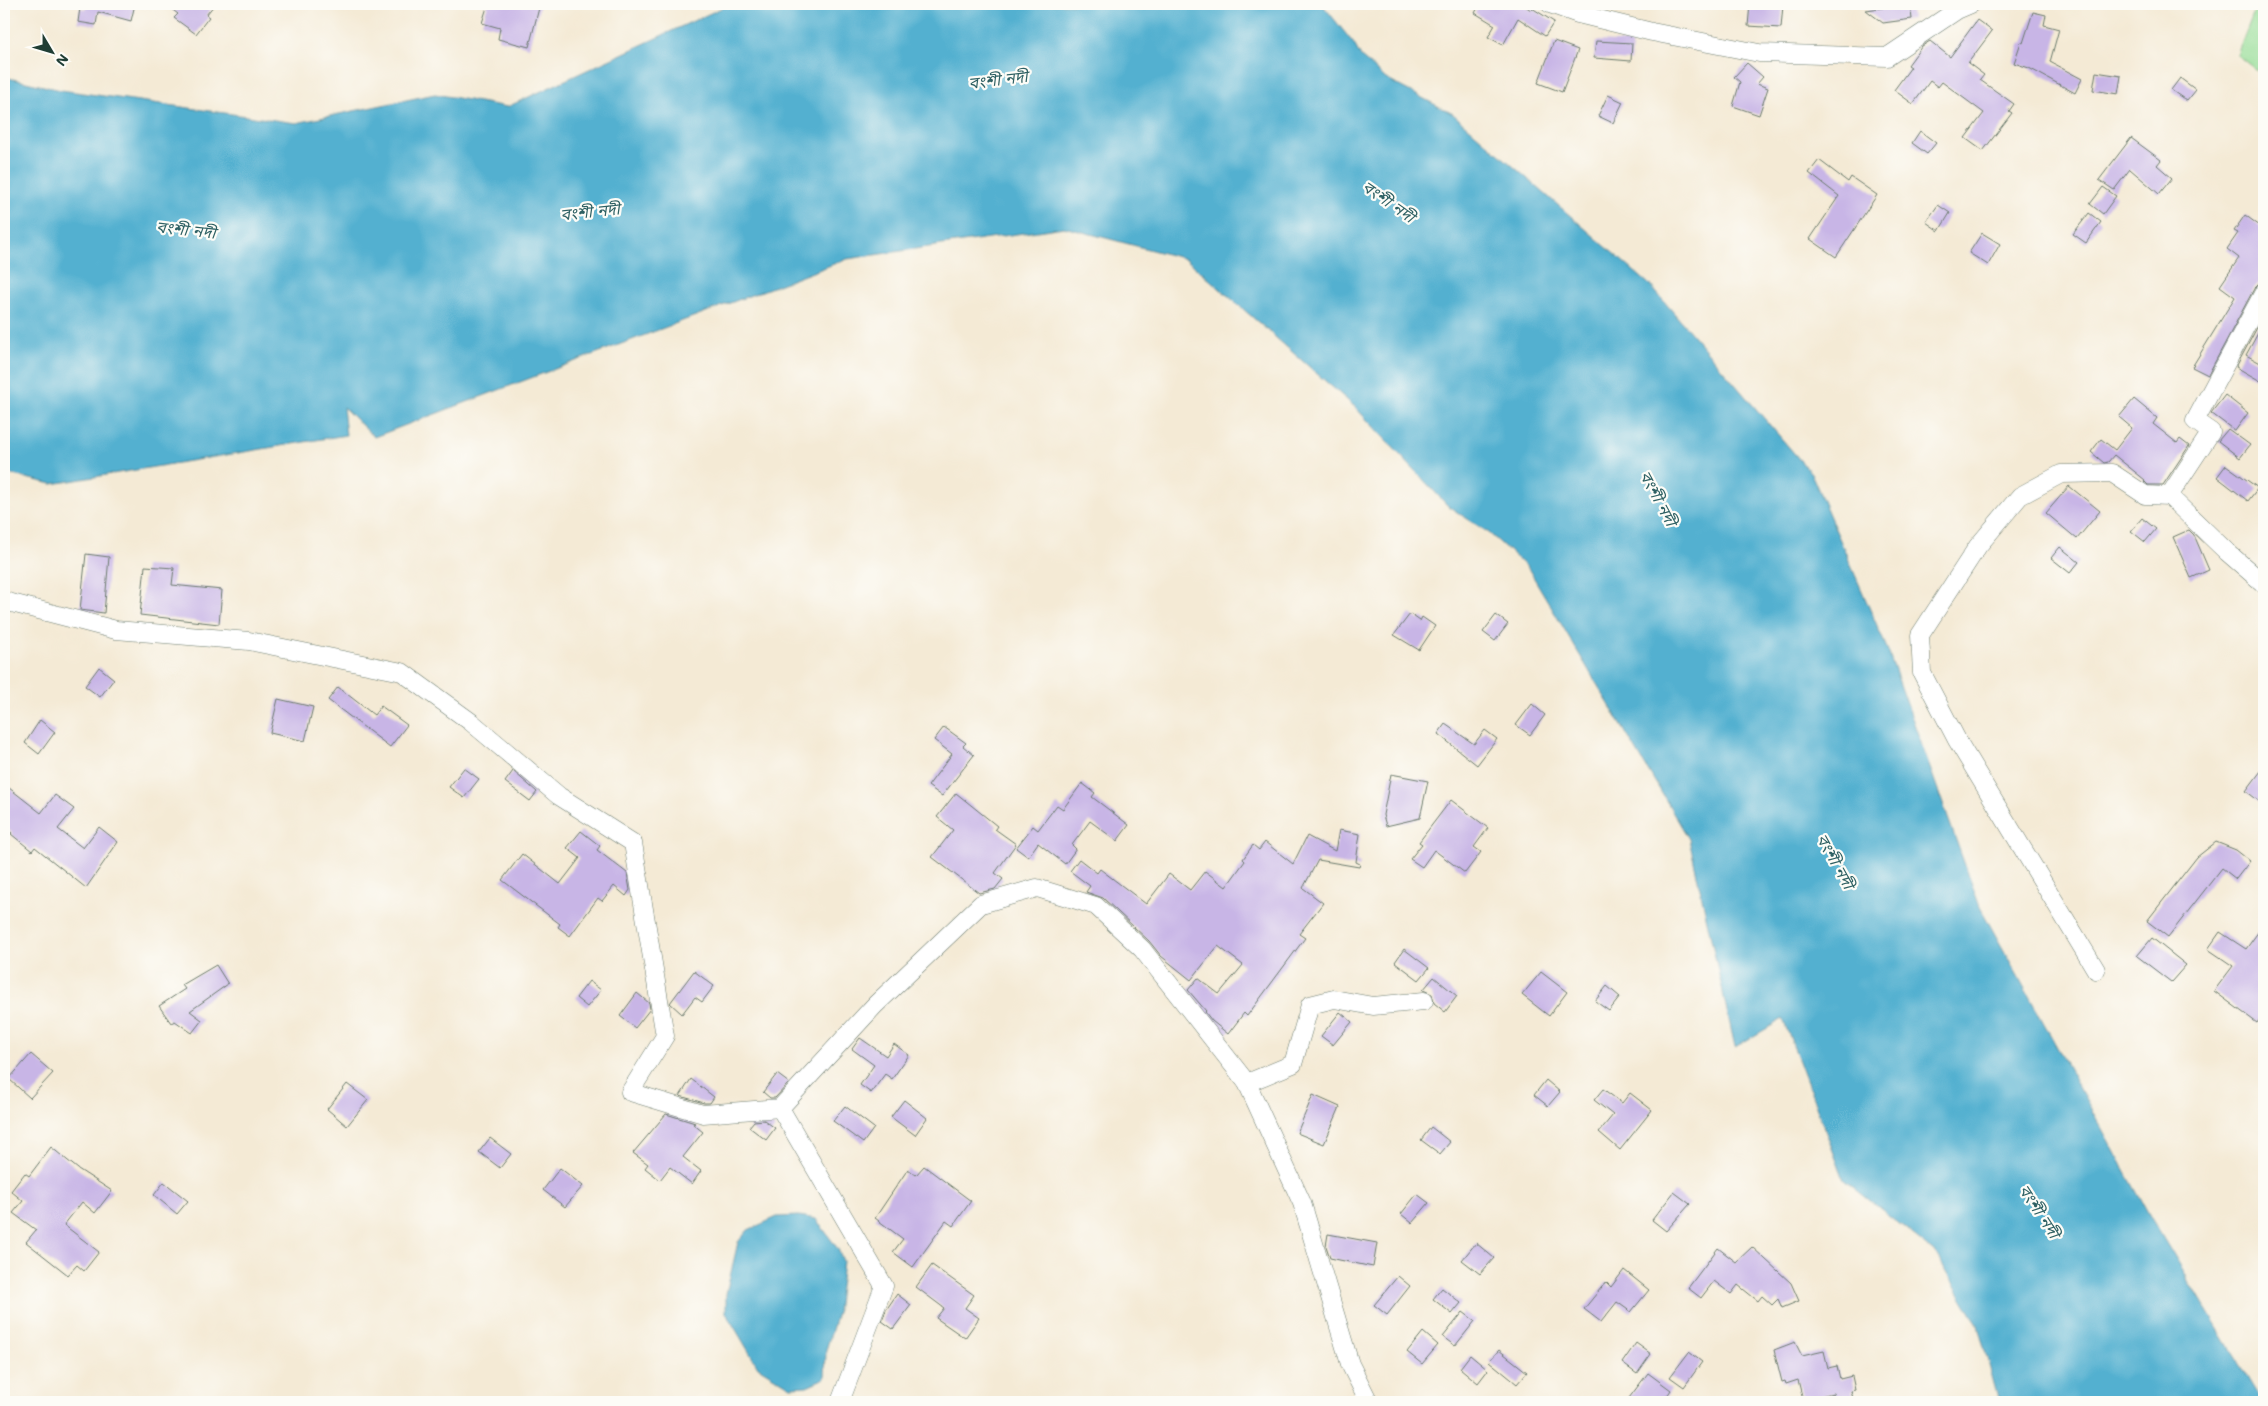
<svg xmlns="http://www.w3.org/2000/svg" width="2268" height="1406" viewBox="0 0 2268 1406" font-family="Mali,'Noto Sans Bengali',sans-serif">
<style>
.green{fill:#96dd96;stroke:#5a8d65}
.water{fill:#52b0d0;stroke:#387682}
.building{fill:#c8b5e6}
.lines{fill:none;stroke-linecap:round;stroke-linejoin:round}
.street-casing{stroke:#6a7a6c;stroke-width:19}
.street{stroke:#fff;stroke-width:18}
.labels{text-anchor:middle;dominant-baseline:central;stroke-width:4.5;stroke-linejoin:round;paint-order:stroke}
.water-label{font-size:16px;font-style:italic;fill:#2e6063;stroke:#fdfcf7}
</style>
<rect width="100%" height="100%" fill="#fdfcf7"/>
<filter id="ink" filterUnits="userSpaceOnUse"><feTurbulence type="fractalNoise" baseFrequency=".02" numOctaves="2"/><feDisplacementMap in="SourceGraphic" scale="10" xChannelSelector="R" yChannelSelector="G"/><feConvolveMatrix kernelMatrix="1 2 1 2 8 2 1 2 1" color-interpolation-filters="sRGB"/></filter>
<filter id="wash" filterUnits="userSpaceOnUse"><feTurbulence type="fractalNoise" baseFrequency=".0096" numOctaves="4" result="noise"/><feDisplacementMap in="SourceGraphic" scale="20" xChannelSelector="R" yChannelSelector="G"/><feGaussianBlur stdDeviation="1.12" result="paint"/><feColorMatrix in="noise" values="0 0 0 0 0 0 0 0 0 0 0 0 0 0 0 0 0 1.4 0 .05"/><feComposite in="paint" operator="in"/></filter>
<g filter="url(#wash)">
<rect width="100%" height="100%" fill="#f4ead5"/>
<!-- green -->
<polygon class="green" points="2257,4 2264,4 2264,76 2237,55"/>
<!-- water -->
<g class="water">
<polygon points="730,4 1322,4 1354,44 1361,57 1386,79 1453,114 1650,285 1811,473 1888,651 1980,907 2151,1218 2262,1402 1999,1402 1978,1325 1935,1252 1844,1180 1783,1019 1735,1047 1689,839 1528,568 1489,533 1448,506 1355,407 1186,259 1064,227 847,259 374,437 343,407 346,435 52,484 4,473 4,77 61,90 296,123 435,94 507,107"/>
<polygon points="799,1216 816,1219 838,1249 843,1261 837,1313 826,1350 825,1378 807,1386 791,1387 758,1367 726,1313 726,1294 738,1242 748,1230 777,1217"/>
</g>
<g id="blocks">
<!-- building -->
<g class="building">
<polygon points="86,4 135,4 131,21 98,12 96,25 78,22 80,8 86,9"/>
<polygon points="165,4 215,4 206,15 209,17 196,34 174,18 178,14"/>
<polygon points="488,4 540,4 529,47 498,39 500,28 482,23"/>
<polygon points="1480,4 1526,4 1525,6 1531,10 1532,8 1554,22 1545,36 1518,18 1503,45 1488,37 1495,25 1475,13"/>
<polygon points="1750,4 1783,5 1781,28 1748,26"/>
<polygon points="1910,4 1912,19 1883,23 1866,10"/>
<polygon points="2033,12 2046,15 2044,25 2059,29 2050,62 2082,79 2075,93 2029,68 2014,63 2021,42 2023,43"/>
<polygon points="1977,20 1992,31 1968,63 1984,75 1980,80 2014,104 2009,111 2012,113 1983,151 1965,138 1984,113 1942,82 1938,87 1930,81 1913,104 1894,90 1911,67 1908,65 1922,46 1930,41 1950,57"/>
<polygon points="1554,41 1578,50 1562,92 1538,83"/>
<polygon points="1596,41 1632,43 1631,61 1594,58"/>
<polygon points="1747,63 1763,77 1757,84 1768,88 1759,115 1733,106 1740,82 1734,77"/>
<polygon points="2096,72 2121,76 2118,94 2093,90"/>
<polygon points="2180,78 2196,90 2187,101 2171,90"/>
<polygon points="1608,95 1623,102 1613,123 1598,116"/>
<polygon points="1920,131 1936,143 1927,154 1912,143"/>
<polygon points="2131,138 2161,160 2157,165 2172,178 2159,194 2130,169 2114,190 2099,180"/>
<polygon points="1819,160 1848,182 1851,177 1877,195 1836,257 1810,239 1839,196 1809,173"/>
<polygon points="2103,187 2116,196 2103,214 2090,204"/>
<polygon points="1938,205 1950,213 1939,231 1926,222"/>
<polygon points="2089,213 2101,222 2086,243 2073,234"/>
<polygon points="2245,215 2264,229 2264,278 2255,287 2208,375 2192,367 2235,297 2220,286 2239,258 2227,249 2238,233 2234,231"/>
<polygon points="1982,233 2000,244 1988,265 1969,253"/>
<polygon points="2260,322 2263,324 2246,355 2264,365 2264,383 2236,367"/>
<polygon points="2225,395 2248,413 2235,431 2211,413"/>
<polygon points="2134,399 2157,418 2153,424 2177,443 2180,439 2189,446 2163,485 2148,485 2144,481 2145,480 2114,455 2108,462 2104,463 2091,452 2101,439 2115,450 2132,428 2119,417"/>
<polygon points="2228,429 2250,445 2240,458 2218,441"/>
<polygon points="2226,465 2258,488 2248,501 2217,477"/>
<polygon points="2069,486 2100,511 2077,539 2046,513"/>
<polygon points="2142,518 2156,529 2145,542 2131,531"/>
<polygon points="2189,530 2194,535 2209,570 2191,578 2173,537"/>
<polygon points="2060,547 2079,562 2070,573 2051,558"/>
<polygon points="86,554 109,557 104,613 80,610"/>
<polygon points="145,566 174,568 172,585 222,590 219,624 140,615"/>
<polygon points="1410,614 1420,621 1422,617 1435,626 1419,650 1394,635"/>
<polygon points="1496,615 1508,624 1495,641 1483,632"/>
<polygon points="99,667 114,679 100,697 85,686"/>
<polygon points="338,687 374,715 381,706 407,725 390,747 328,700"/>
<polygon points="278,699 313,707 305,741 270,733"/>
<polygon points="1532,704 1545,715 1530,735 1516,725"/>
<polygon points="40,720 55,732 39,754 25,743"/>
<polygon points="1445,724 1474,744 1485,730 1497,739 1477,765 1438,734"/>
<polygon points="944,727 966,743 963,746 974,755 942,796 928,786 952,754 934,740"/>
<polygon points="2264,767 2264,805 2246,791"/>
<polygon points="464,768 479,779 464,798 449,787"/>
<polygon points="513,771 537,792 530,801 505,782"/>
<polygon points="1391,774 1428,781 1420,818 1386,826 1383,815"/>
<polygon points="1082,783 1095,793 1092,797 1129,825 1117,841 1090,821 1072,845 1076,849 1065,864 1038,843 1028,857 1016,848 1033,826 1038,830 1057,805 1063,809"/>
<polygon points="4,784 41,813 55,795 74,809 58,829 83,848 99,827 118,842 86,888 35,847 32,851 11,834 12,833 4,826"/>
<polygon points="956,793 997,826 995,829 1016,844 995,873 1003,879 995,889 979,893 932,857 953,830 937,817"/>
<polygon points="1451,800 1488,828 1474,847 1481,852 1465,873 1434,850 1422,867 1410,859 1422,844 1419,842"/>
<polygon points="1339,830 1360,834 1356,862 1360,864 1359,867 1318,860 1303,888 1323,903 1299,934 1305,938 1247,1016 1244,1013 1228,1034 1212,1021 1205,1012 1206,1011 1188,990 1198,978 1219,994 1243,965 1218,946 1191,980 1161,956 1149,941 1103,898 1086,892 1090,886 1070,871 1079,859 1097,873 1100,869 1146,904 1169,874 1190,890 1205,871 1226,887 1245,861 1243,859 1253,845 1259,850 1265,842 1293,864 1307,836 1335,851"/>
<polygon points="581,831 600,846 597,850 627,873 630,890 626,896 614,886 602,901 598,898 570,936 558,927 560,924 502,880 522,854 560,884 580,858 567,848"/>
<polygon points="2216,842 2236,850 2250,861 2236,879 2222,868 2168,937 2147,921 2197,857"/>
<polygon points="2264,924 2264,1013 2257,1023 2214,991 2233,966 2208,949 2220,932 2246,949"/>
<polygon points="2152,938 2186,965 2171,982 2137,956"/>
<polygon points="1404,949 1429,968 1419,980 1395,962"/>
<polygon points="216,965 228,984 190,1011 202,1020 192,1033 175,1021 171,1023 159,1006 185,989 182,985"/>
<polygon points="694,971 714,986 702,1002 695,997 682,1014 670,1003"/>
<polygon points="1541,972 1567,992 1549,1016 1522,995"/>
<polygon points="1434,977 1457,996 1445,1012 1434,1003 1432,994 1423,990"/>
<polygon points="589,981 601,990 587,1007 576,998"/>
<polygon points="1607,986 1620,997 1609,1011 1595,1001"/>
<polygon points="637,993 649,1003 650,1009 635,1028 620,1016"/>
<polygon points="1340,1012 1352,1022 1333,1045 1321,1036"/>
<polygon points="860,1038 886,1056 894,1044 909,1055 892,1079 885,1074 871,1093 860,1085 874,1065 852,1049"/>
<polygon points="31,1054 53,1073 30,1098 9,1079"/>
<polygon points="777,1074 789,1083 775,1098 770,1098 763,1092"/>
<polygon points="691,1079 714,1097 710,1103 704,1103 680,1096"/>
<polygon points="1546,1080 1560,1092 1548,1106 1534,1095"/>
<polygon points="347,1084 368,1100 347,1126 327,1109"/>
<polygon points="1603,1089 1622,1103 1630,1093 1652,1110 1620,1150 1599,1132 1613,1115 1594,1100"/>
<polygon points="1313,1095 1340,1107 1324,1144 1297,1133"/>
<polygon points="904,1100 927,1118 915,1135 891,1117"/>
<polygon points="845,1106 874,1128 863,1143 833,1121"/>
<polygon points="666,1114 695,1123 693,1124 703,1132 683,1157 701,1171 692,1184 670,1167 660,1180 645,1168 648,1164 633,1153"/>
<polygon points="764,1120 775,1128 766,1140 749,1127 754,1121"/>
<polygon points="1431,1127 1450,1142 1440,1154 1421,1140"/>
<polygon points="490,1138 511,1154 500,1168 479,1152"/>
<polygon points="51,1147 78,1169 112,1191 95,1213 82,1202 64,1225 99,1252 84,1271 77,1265 68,1275 26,1242 36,1230 13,1213 23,1201 11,1191 25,1173 29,1176"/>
<polygon points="924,1166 971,1201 953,1226 946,1221 913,1267 893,1252 903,1239 875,1218 908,1169 916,1175"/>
<polygon points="560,1168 583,1186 565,1207 543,1190"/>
<polygon points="164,1182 188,1201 177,1214 154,1195"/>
<polygon points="1674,1192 1690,1204 1666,1231 1652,1220"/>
<polygon points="1417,1194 1429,1203 1412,1223 1401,1214"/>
<polygon points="1328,1234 1377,1243 1373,1267 1330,1258 1326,1246"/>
<polygon points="1476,1243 1494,1258 1480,1274 1462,1260"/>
<polygon points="1752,1247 1791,1283 1799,1301 1782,1308 1778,1299 1772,1305 1762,1296 1758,1301 1738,1285 1731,1294 1714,1281 1701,1298 1688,1288 1718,1248 1736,1262"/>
<polygon points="932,1265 974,1295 965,1308 979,1318 965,1338 936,1318 944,1308 916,1287"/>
<polygon points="1624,1270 1649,1290 1631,1312 1617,1302 1601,1322 1584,1309 1606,1282 1611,1287"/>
<polygon points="1398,1276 1410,1286 1387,1315 1374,1305"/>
<polygon points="1442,1288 1461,1303 1452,1314 1433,1299"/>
<polygon points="897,1294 911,1305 893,1329 882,1321 886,1310"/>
<polygon points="1463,1312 1475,1321 1455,1346 1443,1337"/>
<polygon points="1423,1332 1438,1345 1422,1364 1407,1352"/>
<polygon points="1795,1342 1802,1356 1824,1351 1828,1368 1837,1366 1840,1379 1852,1376 1855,1390 1851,1391 1854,1402 1837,1402 1833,1393 1803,1400 1798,1380 1786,1384 1785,1381 1782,1382 1774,1350"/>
<polygon points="1636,1343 1651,1354 1637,1374 1622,1363"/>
<polygon points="1499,1350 1527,1372 1517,1384 1489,1361"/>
<polygon points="1689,1352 1702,1362 1684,1387 1670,1377"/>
<polygon points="1470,1355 1488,1370 1478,1383 1460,1368"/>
<polygon points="1648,1373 1671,1390 1663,1402 1626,1402"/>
</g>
</g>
</g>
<g filter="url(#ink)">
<use href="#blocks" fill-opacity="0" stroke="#6a7a6c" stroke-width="1"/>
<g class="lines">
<defs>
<g id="street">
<polyline points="1550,4 1578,14 1652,32 1759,53 1887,57 1957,10 1971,4"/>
<polyline points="2264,292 2195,421 2211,432 2169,496 2227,552 2264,584"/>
<polyline points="4,601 116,630 249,641 402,672 471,722 559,796 633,843 665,1036 630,1092 703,1114 780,1108 875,1005 981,904 1037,888 1096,906 1142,949 1247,1083 1302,1203 1350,1364 1369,1402"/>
<polyline points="2096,970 1957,740 1922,673 1920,635 1978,546 2020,496 2061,474 2112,473 2145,495 2169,496"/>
<polyline points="1247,1083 1293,1064 1310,1005 1334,999 1373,1006 1424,1001"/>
<polyline points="780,1108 884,1286 840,1402"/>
</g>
</defs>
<!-- street casing -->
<use href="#street" class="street-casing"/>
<!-- street -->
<use href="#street" class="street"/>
</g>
</g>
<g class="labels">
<!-- water labels -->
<g class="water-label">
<text transform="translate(998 79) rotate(-7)">বংশী নদী</text>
<text transform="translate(1389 201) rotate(35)">বংশী নদী</text>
<text transform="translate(590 211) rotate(-6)">বংশী নদী</text>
<text transform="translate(186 229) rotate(6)">বংশী নদী</text>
<text transform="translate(1659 498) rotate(62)">বংশী নদী</text>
<text transform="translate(1836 861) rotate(61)">বংশী নদী</text>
<text transform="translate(2040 1211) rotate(57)">বংশী নদী</text>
</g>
</g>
<!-- margin -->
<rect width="2268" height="1406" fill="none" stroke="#fdfcf7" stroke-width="20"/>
<!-- north arrow -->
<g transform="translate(52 52) rotate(128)" stroke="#fdfcf7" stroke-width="4" paint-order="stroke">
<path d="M0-4L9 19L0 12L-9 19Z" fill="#1f3d34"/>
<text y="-8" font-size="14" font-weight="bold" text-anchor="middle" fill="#1f3d34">N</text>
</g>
</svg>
